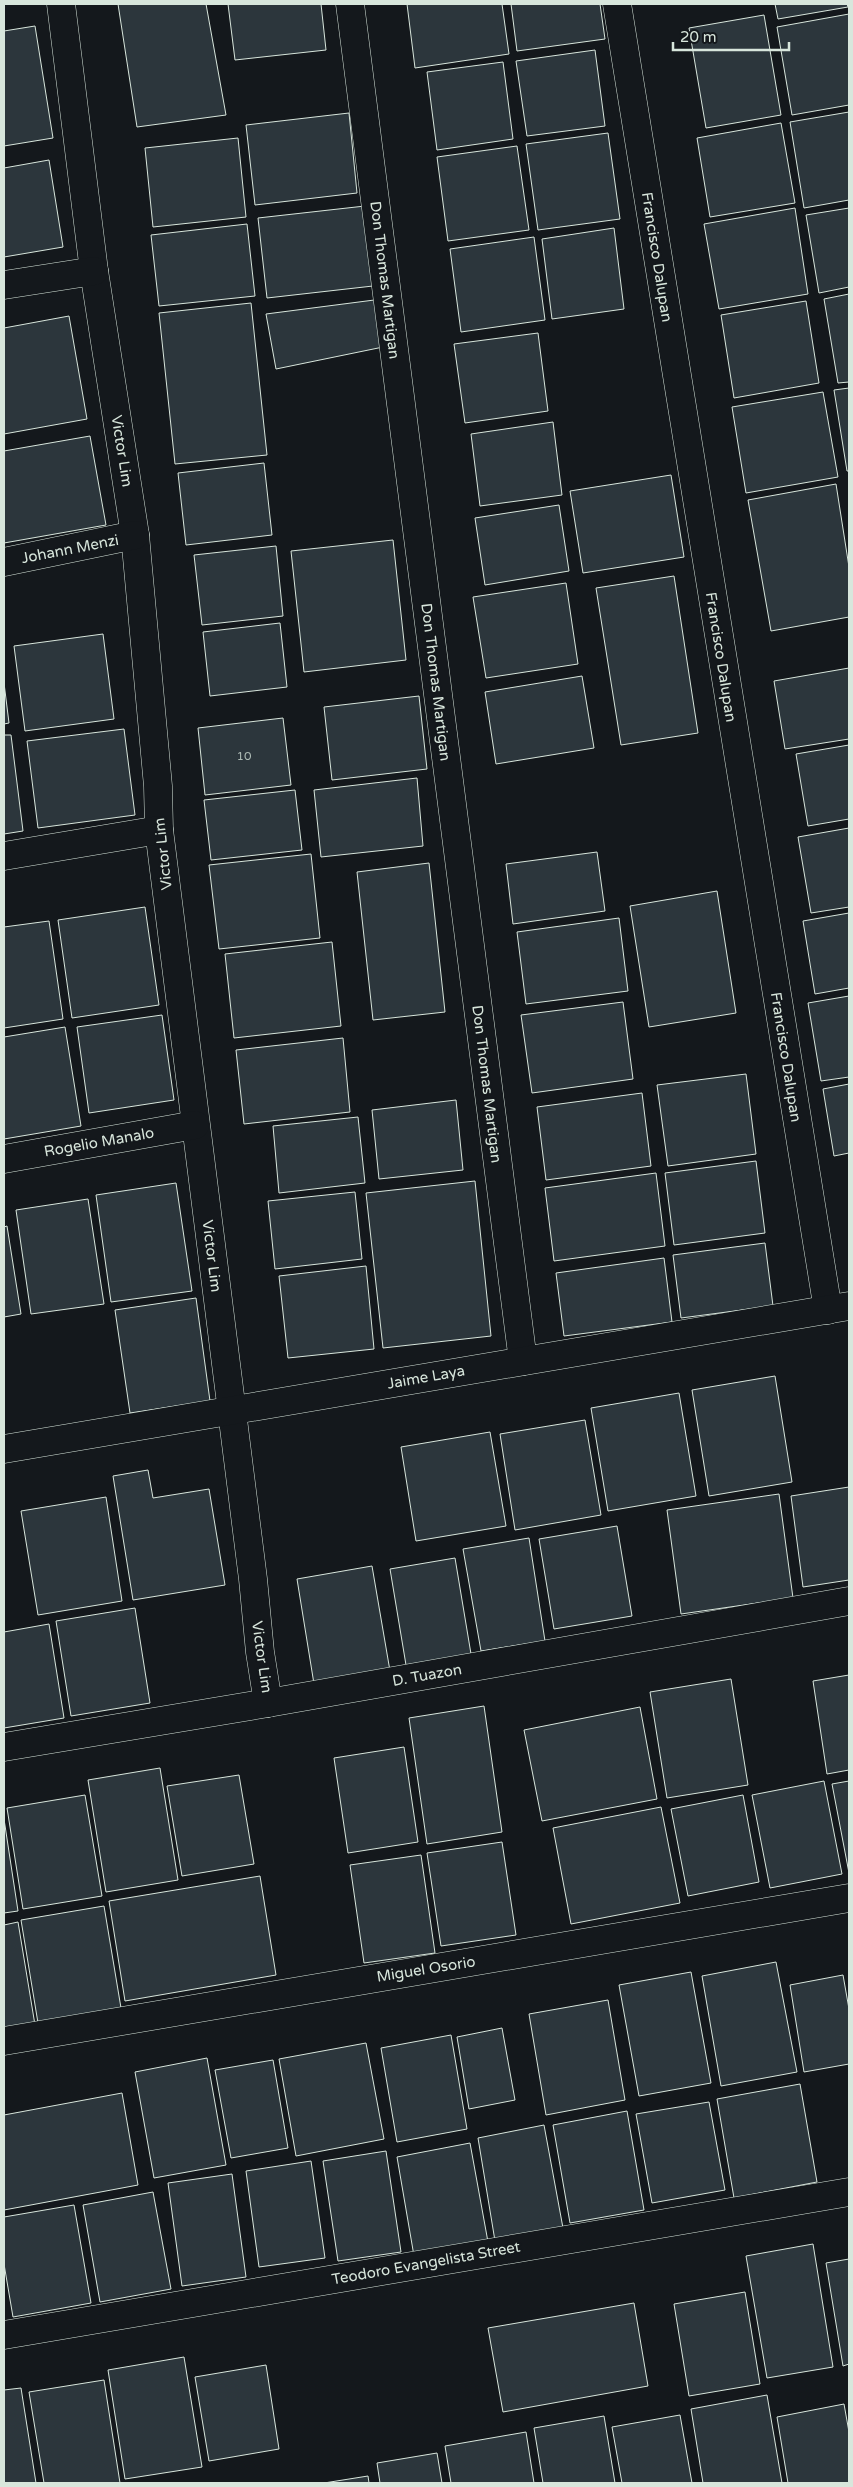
<svg xmlns="http://www.w3.org/2000/svg" width="853" height="2487" viewBox="0 0 853 2487" font-family="'Varela Round',sans-serif">
<style>
.building{fill:#2c363c;stroke:#d8e6dc}
.lines{fill:none;stroke-linecap:round;stroke-linejoin:round}
.street-casing{stroke:#d8e6dc;stroke-width:29}
.street{stroke:#14181c;stroke-width:28}
.labels{text-anchor:middle;dominant-baseline:central;stroke-width:4;stroke-linejoin:round;paint-order:stroke}
.number-label{font-size:12px;fill:#adbab4}
.street-label{font-size:15px;fill:#d8e6dc;stroke:#14181c}
</style>
<rect width="100%" height="100%" fill="#14181c"/>
<!-- building -->
<g class="building">
<polygon points="118,4 206,4 226,115 137,127"/>
<polygon points="228,4 321,4 326,50 235,60"/>
<polygon points="407,4 502,4 509,54 415,68"/>
<polygon points="511,4 600,4 605,39 517,51"/>
<polygon points="775,4 847,4 848,7 778,19"/>
<polygon points="849,14 849,105 792,115 777,27"/>
<polygon points="764,15 781,115 706,128 689,28"/>
<polygon points="35,26 53,138 4,146 4,31"/>
<polygon points="595,50 605,126 527,136 516,61"/>
<polygon points="503,62 513,139 437,150 427,72"/>
<polygon points="849,112 849,200 804,208 790,122"/>
<polygon points="349,113 357,193 255,205 246,125"/>
<polygon points="781,123 795,203 710,217 697,138"/>
<polygon points="608,133 620,219 538,230 526,144"/>
<polygon points="238,138 246,217 153,227 145,148"/>
<polygon points="517,146 529,230 448,241 437,157"/>
<polygon points="49,160 63,247 4,257 4,168"/>
<polygon points="365,206 373,286 267,298 258,218"/>
<polygon points="795,208 808,294 719,309 704,224"/>
<polygon points="849,208 849,287 819,293 806,215"/>
<polygon points="247,224 255,296 159,306 151,235"/>
<polygon points="614,228 624,309 552,319 542,239"/>
<polygon points="534,237 545,320 461,332 450,249"/>
<polygon points="849,294 849,382 838,383 824,299"/>
<polygon points="382,299 388,346 276,369 266,314"/>
<polygon points="806,301 819,383 734,398 721,315"/>
<polygon points="251,303 267,455 175,464 159,313"/>
<polygon points="69,316 87,419 4,434 4,328"/>
<polygon points="538,333 548,411 465,423 454,344"/>
<polygon points="849,388 849,471 847,471 834,390"/>
<polygon points="823,392 838,477 746,493 732,407"/>
<polygon points="553,422 562,495 480,506 471,434"/>
<polygon points="90,436 106,525 4,543 4,451"/>
<polygon points="264,463 272,535 186,545 178,473"/>
<polygon points="671,475 684,557 583,573 570,491"/>
<polygon points="836,484 849,567 849,617 771,631 748,500"/>
<polygon points="559,505 569,571 485,585 475,518"/>
<polygon points="393,540 406,660 304,672 291,551"/>
<polygon points="276,546 283,616 202,625 194,555"/>
<polygon points="674,576 698,733 621,745 596,588"/>
<polygon points="566,583 578,664 486,678 473,597"/>
<polygon points="280,623 287,687 210,696 203,632"/>
<polygon points="103,634 114,719 25,731 14,646"/>
<polygon points="849,668 849,739 785,749 774,681"/>
<polygon points="582,676 594,748 496,764 485,692"/>
<polygon points="4,683 9,723 4,724"/>
<polygon points="419,696 427,769 332,780 324,707"/>
<polygon points="283,718 291,785 205,795 198,728"/>
<polygon points="124,729 135,815 38,828 27,741"/>
<polygon points="4,735 11,735 23,831 4,834"/>
<polygon points="849,745 849,819 808,826 796,754"/>
<polygon points="417,778 423,846 321,857 314,790"/>
<polygon points="295,790 302,850 211,860 204,800"/>
<polygon points="849,828 849,907 811,913 798,837"/>
<polygon points="597,852 605,911 513,924 506,864"/>
<polygon points="311,854 320,938 219,949 209,865"/>
<polygon points="429,863 445,1012 373,1020 357,872"/>
<polygon points="717,891 736,1013 649,1027 630,906"/>
<polygon points="145,907 159,1005 72,1018 58,920"/>
<polygon points="849,913 849,988 815,994 803,921"/>
<polygon points="619,918 628,991 526,1004 517,932"/>
<polygon points="49,921 63,1019 4,1028 4,927"/>
<polygon points="332,942 341,1026 234,1038 225,954"/>
<polygon points="849,996 849,1077 821,1081 808,1003"/>
<polygon points="623,1002 633,1079 532,1093 521,1015"/>
<polygon points="162,1015 174,1100 89,1113 77,1027"/>
<polygon points="65,1027 81,1126 4,1139 4,1037"/>
<polygon points="343,1038 350,1112 244,1124 236,1050"/>
<polygon points="746,1074 756,1154 668,1166 657,1085"/>
<polygon points="849,1084 849,1153 834,1156 823,1089"/>
<polygon points="642,1093 651,1166 546,1180 537,1107"/>
<polygon points="456,1100 463,1170 379,1179 372,1110"/>
<polygon points="358,1117 365,1183 279,1193 273,1126"/>
<polygon points="756,1161 765,1233 674,1245 665,1173"/>
<polygon points="656,1173 665,1246 554,1261 545,1188"/>
<polygon points="475,1181 491,1336 383,1348 366,1193"/>
<polygon points="176,1183 192,1291 111,1302 96,1195"/>
<polygon points="355,1192 362,1259 275,1269 268,1201"/>
<polygon points="88,1199 104,1304 31,1314 16,1210"/>
<polygon points="7,1226 21,1314 4,1317 4,1227"/>
<polygon points="765,1243 773,1306 681,1318 673,1255"/>
<polygon points="664,1258 672,1322 564,1336 556,1273"/>
<polygon points="366,1266 374,1349 288,1358 279,1276"/>
<polygon points="196,1298 210,1401 130,1413 115,1310"/>
<polygon points="775,1376 792,1482 709,1496 692,1390"/>
<polygon points="679,1393 696,1496 608,1511 591,1408"/>
<polygon points="585,1420 601,1515 515,1530 500,1434"/>
<polygon points="490,1432 506,1526 416,1541 401,1447"/>
<polygon points="148,1470 153,1498 209,1489 225,1585 133,1600 113,1476"/>
<polygon points="849,1487 849,1580 803,1587 791,1496"/>
<polygon points="779,1494 793,1598 681,1614 667,1510"/>
<polygon points="106,1497 122,1601 38,1615 21,1511"/>
<polygon points="617,1526 632,1616 554,1629 539,1539"/>
<polygon points="529,1538 545,1641 481,1651 463,1549"/>
<polygon points="455,1558 471,1654 406,1665 390,1569"/>
<polygon points="372,1566 390,1671 314,1684 297,1579"/>
<polygon points="135,1608 150,1703 71,1716 56,1621"/>
<polygon points="49,1624 64,1718 4,1728 4,1632"/>
<polygon points="849,1675 849,1770 827,1774 813,1681"/>
<polygon points="731,1679 748,1785 667,1798 650,1692"/>
<polygon points="484,1706 502,1832 427,1844 409,1718"/>
<polygon points="640,1707 657,1799 542,1821 524,1730"/>
<polygon points="404,1747 418,1842 348,1853 334,1758"/>
<polygon points="160,1768 178,1880 106,1892 88,1780"/>
<polygon points="239,1775 254,1864 182,1876 167,1786"/>
<polygon points="824,1781 842,1874 770,1888 752,1795"/>
<polygon points="849,1781 849,1873 832,1784"/>
<polygon points="85,1795 102,1896 23,1909 7,1808"/>
<polygon points="743,1795 759,1882 688,1896 671,1809"/>
<polygon points="661,1807 680,1903 571,1924 553,1828"/>
<polygon points="4,1819 18,1911 4,1913"/>
<polygon points="502,1842 516,1935 441,1946 427,1853"/>
<polygon points="421,1855 435,1953 364,1963 350,1865"/>
<polygon points="260,1876 276,1975 125,2001 109,1901"/>
<polygon points="104,1906 121,2008 38,2023 21,1920"/>
<polygon points="18,1922 35,2025 4,2030 4,1925"/>
<polygon points="776,1962 797,2072 721,2086 702,1976"/>
<polygon points="691,1972 711,2083 639,2096 619,1985"/>
<polygon points="843,1975 849,2009 849,2064 804,2072 790,1985"/>
<polygon points="608,2000 625,2100 546,2115 529,2014"/>
<polygon points="502,2028 515,2100 469,2109 457,2037"/>
<polygon points="451,2035 467,2129 397,2142 381,2048"/>
<polygon points="366,2043 384,2139 296,2156 279,2059"/>
<polygon points="207,2058 226,2165 154,2178 135,2072"/>
<polygon points="273,2060 288,2148 231,2158 215,2070"/>
<polygon points="800,2084 817,2182 734,2198 717,2099"/>
<polygon points="122,2093 138,2185 4,2210 4,2115"/>
<polygon points="709,2102 725,2190 652,2203 636,2114"/>
<polygon points="627,2111 644,2210 570,2223 553,2125"/>
<polygon points="544,2125 563,2228 495,2241 478,2138"/>
<polygon points="470,2143 488,2242 414,2256 397,2157"/>
<polygon points="386,2151 401,2252 338,2261 323,2161"/>
<polygon points="311,2161 325,2258 259,2267 246,2171"/>
<polygon points="232,2174 246,2277 182,2286 168,2183"/>
<polygon points="153,2192 171,2289 100,2302 83,2205"/>
<polygon points="74,2205 91,2303 13,2317 4,2264 4,2217"/>
<polygon points="813,2244 833,2367 767,2378 746,2256"/>
<polygon points="849,2259 849,2364 843,2366 826,2263"/>
<polygon points="745,2292 760,2384 689,2396 674,2304"/>
<polygon points="634,2303 648,2386 503,2412 488,2328"/>
<polygon points="184,2357 202,2467 125,2479 108,2370"/>
<polygon points="266,2365 279,2449 209,2461 195,2377"/>
<polygon points="104,2380 120,2483 44,2483 29,2392"/>
<polygon points="21,2388 36,2483 4,2483 4,2390"/>
<polygon points="767,2395 782,2483 703,2483 691,2409"/>
<polygon points="844,2404 849,2432 849,2483 788,2483 777,2417"/>
<polygon points="680,2415 692,2483 622,2483 612,2427"/>
<polygon points="604,2416 615,2483 543,2483 534,2428"/>
<polygon points="526,2432 534,2483 451,2483 445,2446"/>
<polygon points="437,2453 442,2483 380,2483 377,2463"/>
<polygon points="368,2476 369,2483 324,2483"/>
</g>
<g class="lines">
<defs>
<g id="street">
<polyline points="61,4 94,271 135,535 158,786 159,830 253,1579 260,1652 268,1703"/>
<polyline points="350,4 523,1361"/>
<polyline points="617,4 828,1310"/>
<polyline points="4,285 94,271"/>
<polyline points="4,562 135,535"/>
<polyline points="4,856 159,830"/>
<polyline points="4,1159 195,1125"/>
<polyline points="4,1449 849,1306"/>
<polyline points="4,1747 268,1703 849,1601"/>
<polyline points="4,2041 849,1898"/>
<polyline points="4,2335 849,2192"/>
</g>
</defs>
<!-- street casing -->
<use href="#street" class="street-casing"/>
<!-- street -->
<use href="#street" class="street"/>
</g>
<g class="labels">
<!-- number labels -->
<g class="number-label">
<text x="244" y="756">10</text>
</g>
<!-- street labels -->
<g class="street-label">
<text transform="translate(657 257) rotate(81)">Francisco Dalupan</text>
<text transform="translate(385 280) rotate(83)">Don Thomas Martigan</text>
<text transform="translate(122 451) rotate(81)">Victor Lim</text>
<text transform="translate(70 549) rotate(-11)">Johann Menzi</text>
<text transform="translate(721 657) rotate(81)">Francisco Dalupan</text>
<text transform="translate(436 682) rotate(83)">Don Thomas Martigan</text>
<text transform="translate(163 854) rotate(-96)">Victor Lim</text>
<text transform="translate(786 1057) rotate(81)">Francisco Dalupan</text>
<text transform="translate(487 1084) rotate(83)">Don Thomas Martigan</text>
<text transform="translate(99 1142) rotate(-10)">Rogelio Manalo</text>
<text transform="translate(212 1256) rotate(83)">Victor Lim</text>
<text transform="translate(426 1377) rotate(-10)">Jaime Laya</text>
<text transform="translate(262 1657) rotate(82)">Victor Lim</text>
<text transform="translate(427 1675) rotate(-10)">D. Tuazon</text>
<text transform="translate(426 1969) rotate(-9)">Miguel Osorio</text>
<text transform="translate(426 2263) rotate(-10)">Teodoro Evangelista Street</text>
</g>
</g>
<!-- border -->
<rect width="853" height="2487" fill="none" stroke="#d8e6dc" stroke-width="10"/>
<!-- scale -->
<path d="M673 42v8h116v-8" fill="none" stroke="#d8e6dc" stroke-width="2.5"/>
<text x="680" y="42" font-size="15" fill="#d8e6dc" stroke="#14181c" stroke-width="4" paint-order="stroke">20 m</text>
</svg>
